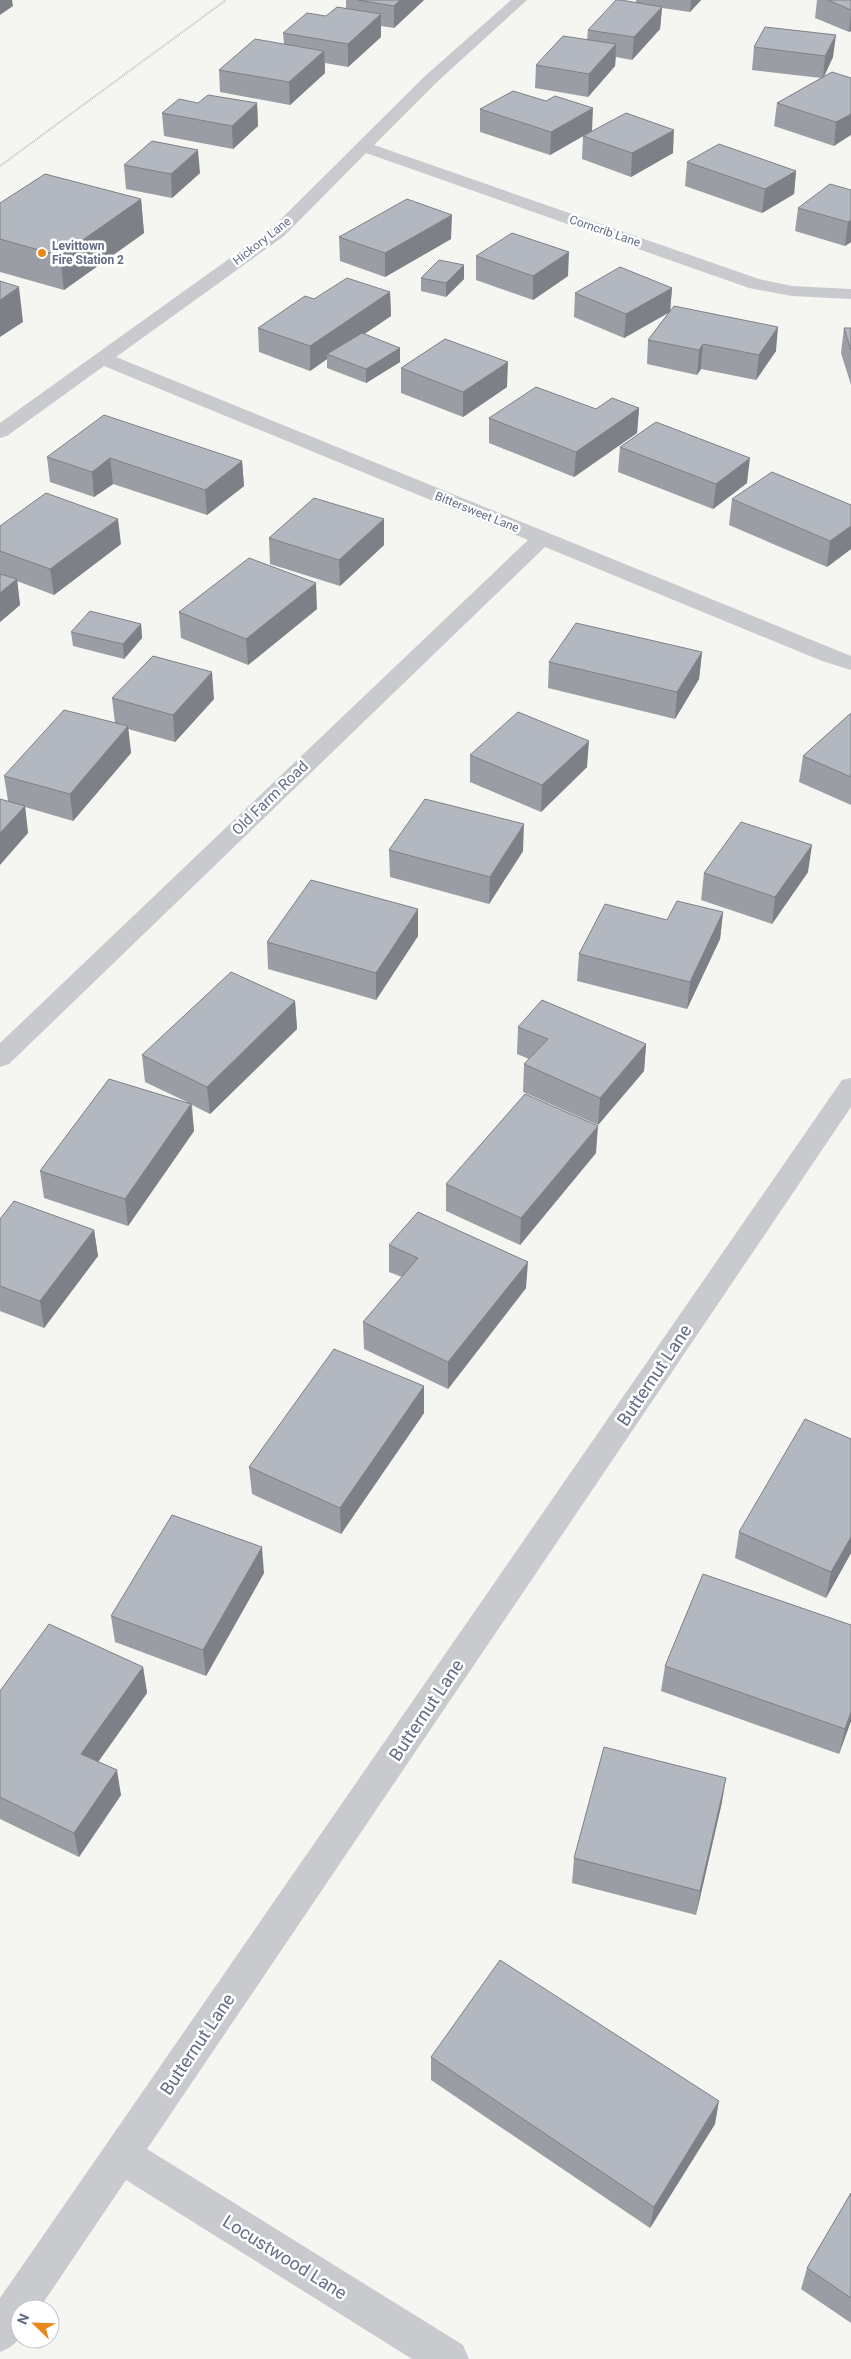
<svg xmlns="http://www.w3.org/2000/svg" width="851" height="2359" viewBox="0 0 851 2359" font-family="Roboto,sans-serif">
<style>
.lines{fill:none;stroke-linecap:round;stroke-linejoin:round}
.path{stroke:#bfc0c3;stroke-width:2;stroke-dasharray:1 1;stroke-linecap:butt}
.minor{fill:#c8cace;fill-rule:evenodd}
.wall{fill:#9a9da4}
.shaded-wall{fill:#7d8086}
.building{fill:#b3b7bf;stroke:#7d8086}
.poi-dot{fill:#ec871c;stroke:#fff;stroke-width:2}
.labels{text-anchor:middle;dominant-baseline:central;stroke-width:5;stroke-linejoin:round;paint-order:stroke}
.far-street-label{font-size:12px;fill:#636d85;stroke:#fff}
.far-poi-label{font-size:12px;font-weight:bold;fill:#636d85;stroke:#fff;text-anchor:start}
.street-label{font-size:15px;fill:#636d85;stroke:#fff}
.near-street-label{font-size:18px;fill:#636d85;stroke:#fff}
</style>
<rect width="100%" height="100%" fill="#f5f6f2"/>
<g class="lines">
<!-- path -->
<polyline class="path" points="0,166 226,0"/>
<!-- minor -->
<g class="minor">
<polygon points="511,0 527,0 437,82 374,145 759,279 792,286 851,289 851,299 792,296 749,288 366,153 284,236 116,357 851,656 851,670 822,661 545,547 9,1064 0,1067 0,1043 528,540 104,366 7,436 0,438 0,423 272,228 425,76"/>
<path d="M851,1078v29l-704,1042 316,196 6,14h-57l-286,-179 -87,129h-19c0,24 5,33 -20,43v-54l842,-1218z"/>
</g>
</g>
<!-- wall -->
<g class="wall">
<polygon points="346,0 424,0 394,28 381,26 381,37 348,67 325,63 325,73 290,105 220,92 219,70 284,44 283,33 346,8"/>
<polygon points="636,0 701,0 690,12 662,8 660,29 632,60 616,57 615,66 588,97 535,88 536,65 587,40 588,30 636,2"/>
<polygon points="817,0 851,0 851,31 849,32 815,18"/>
<polygon points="754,47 833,57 824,77 851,78 834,146 774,126 777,103 821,78 752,70"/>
<polygon points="198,103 257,103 258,126 233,149 164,136 162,113"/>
<polygon points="480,109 592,131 550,155 480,132"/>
<polygon points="583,136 673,153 631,177 582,159"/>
<polygon points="687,162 796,171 794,194 762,213 685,186"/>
<polygon points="124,165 200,173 172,198 126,189"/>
<polygon points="851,190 851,242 845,246 795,231 798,208"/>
<polygon points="141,199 144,233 64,290 0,272 0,203"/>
<polygon points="339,237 451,239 385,277 340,261"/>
<polygon points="476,256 568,276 533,300 476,280"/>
<polygon points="464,265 464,279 446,297 421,291 421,278"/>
<polygon points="672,288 670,311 776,351 756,380 701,369 697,375 647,364 648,340 669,312 624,338 574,317 575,293"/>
<polygon points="390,292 391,316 364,334 400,362 366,383 327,368 327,359 310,371 259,352 258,328 314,299"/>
<polygon points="844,328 851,328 851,385 841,353"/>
<polygon points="401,368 507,387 463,417 401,393"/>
<polygon points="639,408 637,433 574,477 489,443 489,418 596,409"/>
<polygon points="620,447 747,483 713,509 618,472"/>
<polygon points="47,457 242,461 244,486 207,515 113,484 94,497 50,482"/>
<polygon points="732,499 851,505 851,549 827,567 729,525"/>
<polygon points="384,519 384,545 340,586 270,564 269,538"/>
<polygon points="0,526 121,544 54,595 17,581 20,605 0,622"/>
<polygon points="317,609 248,665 181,638 179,612"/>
<polygon points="141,624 142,638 124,659 73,646 71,632"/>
<polygon points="702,652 699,679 675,719 548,688 549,662"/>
<polygon points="112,698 214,699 175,742 128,729 131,753 73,821 25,807 28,833 8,801 4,776 115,723"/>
<polygon points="851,713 851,805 799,782 803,756"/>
<polygon points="470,755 587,767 541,812 470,782"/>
<polygon points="389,850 523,851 489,904 390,877"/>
<polygon points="808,872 772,924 701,900 704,873"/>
<polygon points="723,912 720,939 687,1009 577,981 579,954 667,920"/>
<polygon points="418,936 376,1000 268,969 267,942"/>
<polygon points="295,1001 297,1029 210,1114 192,1105 194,1131 128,1226 44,1198 40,1171 187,1102 145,1082 142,1055"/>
<polygon points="518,1027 646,1044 644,1071 598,1125 523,1092 524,1064 529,1059 517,1054"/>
<polygon points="596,1153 520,1245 446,1211 446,1184"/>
<polygon points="0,1219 94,1230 98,1256 44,1328 0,1311"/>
<polygon points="389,1245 526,1288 448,1389 364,1349 363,1322 402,1277 389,1272"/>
<polygon points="424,1386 424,1413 341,1534 252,1494 249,1467"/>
<polygon points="851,1439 851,1553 826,1598 735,1558 739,1532"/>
<polygon points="264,1573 206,1676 115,1642 111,1616"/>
<polygon points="665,1666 851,1721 839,1754 661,1691"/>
<polygon points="143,1667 147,1693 98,1762 121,1795 79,1857 0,1819 0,1691"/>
<polygon points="722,1802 696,1915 572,1883 574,1858"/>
<polygon points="431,2057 715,2124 650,2228 431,2080"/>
<polygon points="851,2193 851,2323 801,2289 807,2268"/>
</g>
<!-- shaded-wall -->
<g class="shaded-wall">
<polygon points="0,0 12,0 13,6 0,15"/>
<polygon points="400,0 424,0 394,28 394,6"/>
<polygon points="691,0 701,0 690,12"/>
<polygon points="662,7 660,29 632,60 634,37"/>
<polygon points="851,11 851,31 849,32"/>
<polygon points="381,14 381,37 348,67 348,44"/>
<polygon points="836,35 833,57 823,78 825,56"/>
<polygon points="616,44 615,66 588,97 589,74"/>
<polygon points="324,51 325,73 290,105 289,82"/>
<polygon points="257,103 258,126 233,149 232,126"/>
<polygon points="593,108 592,131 550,155 551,132"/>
<polygon points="851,114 851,135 834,146 836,122"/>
<polygon points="674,130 673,153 631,177 632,153"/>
<polygon points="198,150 200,173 172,198 171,174"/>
<polygon points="796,171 794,194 762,213 765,189"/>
<polygon points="141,199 144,233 64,290 60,256"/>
<polygon points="452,215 451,239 385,277 385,253"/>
<polygon points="851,220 851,242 845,246 848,222"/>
<polygon points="569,252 568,276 533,300 533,276"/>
<polygon points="464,265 464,279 446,297 446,283"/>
<polygon points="19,287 23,322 0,337 0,300"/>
<polygon points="672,288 670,312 624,338 626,314"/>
<polygon points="390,292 391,316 332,356 327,354 327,359 310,371 310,346"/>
<polygon points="778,327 776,351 756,380 759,355"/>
<polygon points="703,344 701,369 697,375 699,350"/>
<polygon points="400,348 400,362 366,383 366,369"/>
<polygon points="508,362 507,387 463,417 463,392"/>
<polygon points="639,408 637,433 574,477 576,452"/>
<polygon points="110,458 113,484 94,497 92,472"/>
<polygon points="750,458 747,483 713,509 716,484"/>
<polygon points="242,461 244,486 207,515 205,490"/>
<polygon points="118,519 121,544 54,595 50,569"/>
<polygon points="384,519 384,545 340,586 339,560"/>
<polygon points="851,526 851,549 827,567 830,541"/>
<polygon points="17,579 20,605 0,622 0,593"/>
<polygon points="316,583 317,609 248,665 246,639"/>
<polygon points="141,624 142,638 124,659 123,644"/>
<polygon points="702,652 699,679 675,719 677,692"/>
<polygon points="212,672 214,699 175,742 173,715"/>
<polygon points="128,726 131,753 73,821 70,794"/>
<polygon points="589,741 587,767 541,812 542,785"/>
<polygon points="25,806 28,833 0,865 0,833"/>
<polygon points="524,824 523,851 489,904 490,877"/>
<polygon points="812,845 808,872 772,924 775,897"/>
<polygon points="418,909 418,936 376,1000 376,973"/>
<polygon points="723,912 720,939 687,1009 690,982"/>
<polygon points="295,1001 297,1029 210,1114 207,1087"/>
<polygon points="646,1044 644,1071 598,1125 600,1098"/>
<polygon points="191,1104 194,1131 128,1226 125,1199"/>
<polygon points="598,1126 596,1153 520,1245 521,1218"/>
<polygon points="94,1230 98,1256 44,1328 40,1301"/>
<polygon points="528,1262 526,1288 448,1389 448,1362"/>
<polygon points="424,1386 424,1413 341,1534 340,1508"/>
<polygon points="851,1537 851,1553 826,1598 831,1572"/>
<polygon points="262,1547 264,1573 206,1676 203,1650"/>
<polygon points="143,1667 147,1693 86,1779 81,1754"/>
<polygon points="851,1712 851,1721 839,1754 845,1729"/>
<polygon points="117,1770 121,1795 79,1857 74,1833"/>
<polygon points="726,1778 722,1802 696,1915 700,1891"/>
<polygon points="719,2101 715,2124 650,2228 654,2207"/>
</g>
<!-- building -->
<g class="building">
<polygon points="358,0 400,0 394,6"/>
<polygon points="616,0 621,0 662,7 634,37 588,30"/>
<polygon points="828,0 851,0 851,10"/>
<polygon points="337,7 381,14 348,44 283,33 307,13 326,16"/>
<polygon points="765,27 836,35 825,56 754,47"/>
<polygon points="563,36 616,44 589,74 536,65"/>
<polygon points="255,39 324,51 289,82 219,70"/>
<polygon points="832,72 851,78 851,114 836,122 777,103"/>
<polygon points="513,91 546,101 555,96 593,108 551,132 480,109"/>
<polygon points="208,95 257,103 232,126 162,113 179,99 198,103"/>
<polygon points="626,113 674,130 632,153 583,136"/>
<polygon points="152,141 198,150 171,174 124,165"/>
<polygon points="719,144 796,171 765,189 687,162"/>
<polygon points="45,174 141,199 60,256 0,239 0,203"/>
<polygon points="830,184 851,190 851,220 848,222 798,208"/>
<polygon points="407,199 452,215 385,253 339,237"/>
<polygon points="512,233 569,252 533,276 476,256"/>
<polygon points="439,260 464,265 446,283 421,278"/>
<polygon points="620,267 672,288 626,314 575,293"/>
<polygon points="347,278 390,292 310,346 258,328 305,296 314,299"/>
<polygon points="0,281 19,287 0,300"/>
<polygon points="674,306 778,327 759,355 703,344 699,350 648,340"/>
<polygon points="844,328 851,328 851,350"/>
<polygon points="362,333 400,348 366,369 327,354"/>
<polygon points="445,339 508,362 463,392 401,368"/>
<polygon points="536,387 596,409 612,398 639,408 576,452 489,418"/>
<polygon points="104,415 242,461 205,490 110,458 92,472 47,457"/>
<polygon points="656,422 750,458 716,484 620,447"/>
<polygon points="772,472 851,505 851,526 830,541 732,499"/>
<polygon points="46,493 118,519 50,569 0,551 0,526"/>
<polygon points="314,498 384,519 339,560 269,538"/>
<polygon points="249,558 316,583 246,639 179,612"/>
<polygon points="0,574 17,579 0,593"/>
<polygon points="90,611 141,624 123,644 71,632"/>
<polygon points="576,623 702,652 677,692 549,662"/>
<polygon points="153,656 212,672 173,715 112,698"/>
<polygon points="64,710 128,726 70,794 4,776"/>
<polygon points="518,712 589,741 542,785 470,755"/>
<polygon points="851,713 851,777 803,756"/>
<polygon points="0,799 25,806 0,833"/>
<polygon points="425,799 524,824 490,877 389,850"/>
<polygon points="741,822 812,845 775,897 704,873"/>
<polygon points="311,880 418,909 376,973 267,942"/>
<polygon points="677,901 723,912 690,982 579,954 605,904 667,920"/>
<polygon points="231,972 295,1001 207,1087 142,1055"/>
<polygon points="542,1000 646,1044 600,1098 524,1064 548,1039 518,1027"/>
<polygon points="109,1079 191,1104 125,1199 40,1171"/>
<polygon points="525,1094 598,1126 521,1218 446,1184"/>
<polygon points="14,1201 94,1230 40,1301 0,1286 0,1219"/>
<polygon points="418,1212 528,1262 448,1362 363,1322 418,1258 389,1245"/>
<polygon points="334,1349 424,1386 340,1508 249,1467"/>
<polygon points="805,1419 851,1439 851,1537 831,1572 739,1532"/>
<polygon points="172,1515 262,1547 203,1650 111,1616"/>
<polygon points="703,1574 851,1625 851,1712 845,1729 665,1666"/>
<polygon points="49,1624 143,1667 81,1754 117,1770 74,1833 0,1797 0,1691"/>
<polygon points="604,1747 726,1778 700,1891 574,1858"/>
<polygon points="500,1960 719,2101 654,2207 431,2057"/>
<polygon points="851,2193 851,2298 807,2268"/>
</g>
<!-- markers -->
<circle class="poi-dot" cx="42" cy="253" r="5"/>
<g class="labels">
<!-- far-street labels -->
<g class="far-street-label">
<text transform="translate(605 231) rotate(19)">Corncrib Lane</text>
<text transform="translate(262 241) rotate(-38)">Hickory Lane</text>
<text transform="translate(477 512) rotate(22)">Bittersweet Lane</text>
</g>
<!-- far-poi labels -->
<g class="far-poi-label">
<text x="52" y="246">Levittown<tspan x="52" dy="14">Fire Station 2</tspan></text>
</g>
<!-- street labels -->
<g class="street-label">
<text transform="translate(270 798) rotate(-44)">Old Farm Road</text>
</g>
<!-- near-street labels -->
<g class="near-street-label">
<text transform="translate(654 1375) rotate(-56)">Butternut Lane</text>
<text transform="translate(426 1710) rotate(-56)">Butternut Lane</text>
<text transform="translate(197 2044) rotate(-56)">Butternut Lane</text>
<text transform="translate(285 2257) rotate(32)">Locustwood Lane</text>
</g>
</g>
<!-- north arrow -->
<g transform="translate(35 2324) rotate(293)"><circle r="24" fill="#ffffff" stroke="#c1c5ce"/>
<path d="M0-4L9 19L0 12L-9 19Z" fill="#ec871c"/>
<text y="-8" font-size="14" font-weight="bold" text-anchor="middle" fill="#636d85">N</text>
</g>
</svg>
